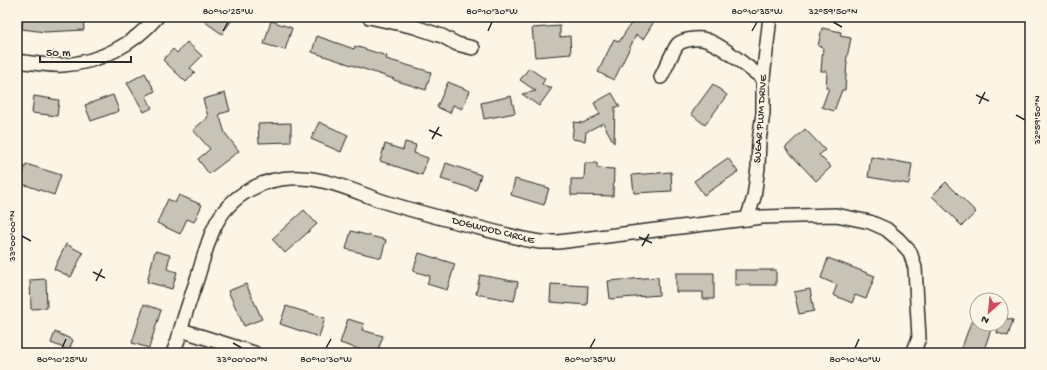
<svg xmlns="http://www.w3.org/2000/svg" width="1047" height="370" viewBox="0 0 1047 370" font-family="'Gochi Hand',sans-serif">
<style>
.building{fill:#c8c3b7;stroke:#2b2b2b}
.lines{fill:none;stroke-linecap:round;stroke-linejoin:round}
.street-casing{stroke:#2b2b2b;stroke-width:16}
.street{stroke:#fcf5e5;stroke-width:13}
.ticks{fill:none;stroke:#2b2b2b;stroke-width:1.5}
.labels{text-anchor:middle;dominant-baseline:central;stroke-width:3;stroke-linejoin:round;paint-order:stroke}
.street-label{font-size:11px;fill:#2b2b2b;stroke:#fcf5e5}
.neatline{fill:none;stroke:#2b2b2b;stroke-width:1.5}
.ticks-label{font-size:10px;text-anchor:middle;fill:#2b2b2b}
</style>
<rect width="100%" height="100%" fill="#fcf5e5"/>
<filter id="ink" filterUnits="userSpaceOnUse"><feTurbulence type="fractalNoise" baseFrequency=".025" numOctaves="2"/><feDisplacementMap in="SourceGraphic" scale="8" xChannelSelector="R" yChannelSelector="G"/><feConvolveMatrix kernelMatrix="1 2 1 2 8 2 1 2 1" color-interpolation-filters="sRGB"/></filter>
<g filter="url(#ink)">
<!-- building -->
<g class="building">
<polygon points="23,17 83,17 84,30 45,32 22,29"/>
<polygon points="198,17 234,17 222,34"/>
<polygon points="635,17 657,17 643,39 636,35 614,80 598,72 614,39 619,42"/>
<polygon points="271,21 292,28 285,50 264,44"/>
<polygon points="560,26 560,37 570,36 571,54 535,57 532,28"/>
<polygon points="822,28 841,32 840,36 851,38 846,62 847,62 845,90 842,90 834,111 822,107 829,88 826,88 827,71 821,71 823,47 818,46"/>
<polygon points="317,36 354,49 355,46 387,56 386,59 431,72 426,90 394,80 394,79 312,52"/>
<polygon points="187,42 202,56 190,68 195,72 186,82 163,60 173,49 177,53"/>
<polygon points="529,68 545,79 542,84 548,88 552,88 539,106 522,94 536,91 520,80"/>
<polygon points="145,73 155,91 146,96 152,108 144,112 127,83"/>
<polygon points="448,82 470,91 462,109 453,105 450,113 437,107"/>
<polygon points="713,84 727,95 705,125 691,114"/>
<polygon points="225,93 230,111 219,114 225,133 239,151 209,174 198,159 210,149 193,130 208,117 203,99"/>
<polygon points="612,93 620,107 615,107 614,143 603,123 586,132 585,141 572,139 574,122 583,123 600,114 594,103"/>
<polygon points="113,95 119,111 91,121 85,105"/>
<polygon points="34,96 59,100 57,116 32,113"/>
<polygon points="511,96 515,113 484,119 481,103"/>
<polygon points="319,122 348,135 341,152 311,139"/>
<polygon points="291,123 291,142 259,143 258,124"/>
<polygon points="805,129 825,150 819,155 831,167 816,181 785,148"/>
<polygon points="405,142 416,145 414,153 428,158 422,175 380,161 385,144 403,150"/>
<polygon points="871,157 912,164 909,184 868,177"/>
<polygon points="728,158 738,172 704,195 694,181"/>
<polygon points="446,163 481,175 476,190 441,179"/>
<polygon points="585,163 597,163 597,168 614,169 613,196 571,195 571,179 584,179"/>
<polygon points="26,164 61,175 54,195 20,183"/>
<polygon points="671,172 672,191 634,193 632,175"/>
<polygon points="515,179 549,188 544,205 511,195"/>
<polygon points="946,182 976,212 962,226 932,196"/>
<polygon points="179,195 202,205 194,222 187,219 180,234 157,223 168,199 175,203"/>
<polygon points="304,210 317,224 285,253 272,239"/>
<polygon points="351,231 386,240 381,258 346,249"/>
<polygon points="66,244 83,253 71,277 54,269"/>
<polygon points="155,251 170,255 167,269 177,272 172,289 147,282"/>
<polygon points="419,253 455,264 447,290 427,284 430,276 413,271"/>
<polygon points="828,258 875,276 866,299 855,295 852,303 833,295 837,285 821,278"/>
<rect x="735" y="270" width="41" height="15"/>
<polygon points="676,273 714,273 714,299 703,299 703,292 676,292"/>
<polygon points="480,275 518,282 514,301 476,294"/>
<polygon points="658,277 659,295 610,299 608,281"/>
<polygon points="46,279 47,308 31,309 30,280"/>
<polygon points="246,284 262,319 244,326 228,291"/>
<polygon points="551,284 588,286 587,305 550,302"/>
<polygon points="810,289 814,311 799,314 794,292"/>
<polygon points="144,304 161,310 149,348 132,343"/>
<polygon points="286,306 325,318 319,337 280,324"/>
<polygon points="1001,317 1013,320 1008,336 997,333 999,324 1001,324"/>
<polygon points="348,319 364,324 362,330 383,336 377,353 371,353 340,343"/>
<polygon points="971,322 991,329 983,353 960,353"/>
<polygon points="55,332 73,340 69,350 51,343"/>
</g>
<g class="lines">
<defs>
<g id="street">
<polyline points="369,17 415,27 442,36 457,44 473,48"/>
<path d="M17,61c15,2 31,5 46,4 36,-2 71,-21 94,-48"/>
<path d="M661,77c4,-7 13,-29 17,-33 5,-4 17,-6 24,-5 18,3 45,29 61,39"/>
<polyline points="747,219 754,197 758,167 759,141 763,113 763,78 770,17"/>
<polyline points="181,330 254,353"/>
<path d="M173,353l5,-13c5,-22 13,-42 20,-64 5,-16 9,-33 16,-48 15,-34 52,-52 87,-50 29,1 57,15 84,24 45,14 92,25 138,37l17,3h18l204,-25 74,-2 34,7 16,7 12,10 12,13 5,16 4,70 -6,15"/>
</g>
</defs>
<!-- street casing -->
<use href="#street" class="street-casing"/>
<!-- street -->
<use href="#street" class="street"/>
</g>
</g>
<!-- ticks -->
<path class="ticks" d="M833,22l9,5M223,31l5,-9M488,31l4,-9M752,31l5,-9M976,95l13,6M979,104l6,-12M1016,115l9,5M429,130l13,6M432,139l7,-12M22,236l9,5M639,237l13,6M642,246l7,-12M93,272l12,6M96,281l6,-12M233,343l9,5M62,348l4,-9M326,348l5,-9M590,348l5,-9M855,348l4,-9"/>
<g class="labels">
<!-- street labels -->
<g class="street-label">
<text transform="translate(761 119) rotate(-86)">SUGAR PLUM DRIVE</text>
<text transform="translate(493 231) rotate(14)">DOGWOOD CIRCLE</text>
</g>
</g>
<!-- margin -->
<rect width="1047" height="370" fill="none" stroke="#fcf5e5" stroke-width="44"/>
<!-- north arrow -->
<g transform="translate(989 312) rotate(207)"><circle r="19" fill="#fcf5e5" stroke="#a8a49b"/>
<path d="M0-3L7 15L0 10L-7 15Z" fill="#d1495b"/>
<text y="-6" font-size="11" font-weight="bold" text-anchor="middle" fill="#2b2b2b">N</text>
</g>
<!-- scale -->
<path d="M40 56v6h91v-6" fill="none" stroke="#2b2b2b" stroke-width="2"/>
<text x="46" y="56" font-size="12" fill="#2b2b2b" stroke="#fcf5e5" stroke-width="3" paint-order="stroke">50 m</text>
<rect x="22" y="22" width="1003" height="326" class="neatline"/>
<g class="ticks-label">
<text x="228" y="14">80°10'25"W</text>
<text x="492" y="14">80°10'30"W</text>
<text x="757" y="14">80°10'35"W</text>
<text x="833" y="14">32°59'50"N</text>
<text transform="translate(1036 120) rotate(-90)" y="4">32°59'50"N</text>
<text transform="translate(11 236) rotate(-90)" y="4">33°00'00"N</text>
<text x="62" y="362">80°10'25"W</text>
<text x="242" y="362">33°00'00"N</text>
<text x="326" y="362">80°10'30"W</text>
<text x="590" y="362">80°10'35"W</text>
<text x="855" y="362">80°10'40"W</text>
</g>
</svg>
